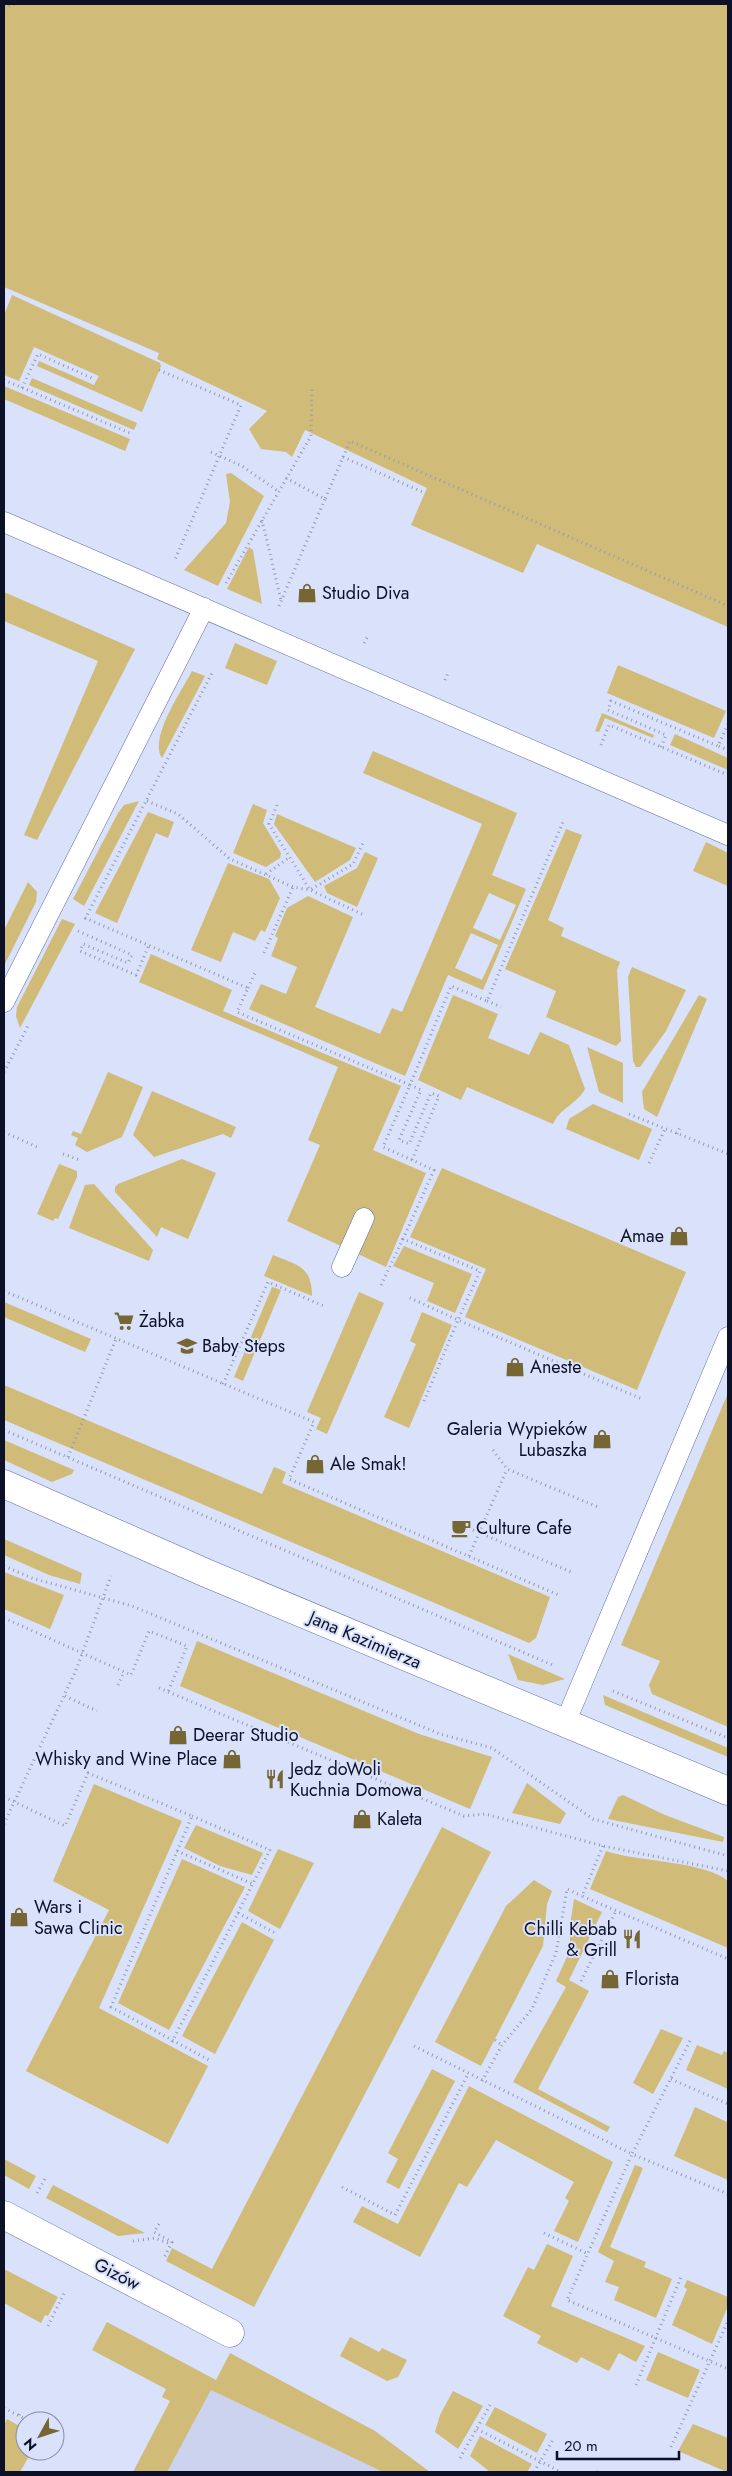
<svg xmlns="http://www.w3.org/2000/svg" width="732" height="2476" viewBox="0 0 732 2476" font-family="Jost,sans-serif">
<style>
.built{fill:#cbd3ef}
.green{fill:#d0bb79;fill-rule:evenodd}
.lines{fill:none;stroke-linecap:round;stroke-linejoin:round}
.lane-casing{stroke:#5f6da5;stroke-width:21}
.street-casing{stroke:#5f6da5;stroke-width:29}
.secondary-casing{stroke:#5f6da5;stroke-width:29}
.path{stroke:#939ab3;stroke-width:3;stroke-dasharray:1 4;stroke-linecap:butt}
.lane{stroke:#fff;stroke-width:20}
.street{stroke:#fff;stroke-width:28}
.secondary{stroke:#fff;stroke-width:28}
.labels{text-anchor:middle;dominant-baseline:central;stroke-width:4;stroke-linejoin:round;paint-order:stroke}
.poi-label{font-size:18px;fill:#0d1127;stroke:#d9e1fb;text-anchor:start}
.street-label{font-size:18px;fill:#0d1127;stroke:#d9e1fb}
</style>
<rect width="100%" height="100%" fill="#d9e1fb"/>
<!-- built -->
<polygon class="built" points="211,2390 383,2472 167,2472"/>
<!-- green -->
<g class="green">
<polygon points="4,4 728,4 728,627 537,544 523,573 411,525 427,488 305,430 292,457 286,452 261,449 249,429 267,411 157,359 159,353 4,287"/>
<polygon points="12,295 160,363 161,366 142,412 37,366 39,361 94,385 99,376 34,347 19,381 4,375 4,315"/>
<polygon points="32,378 137,423 134,430 29,385"/>
<polygon points="4,386 130,439 125,451 4,399"/>
<polygon points="231,473 264,496 218,586 184,570 226,523 230,502 226,474"/>
<polygon points="249,547 253,550 262,604 227,589"/>
<polygon points="4,592 135,649 37,840 24,835 98,661 4,621"/>
<polygon points="235,643 277,661 267,685 225,668"/>
<polygon points="618,665 726,711 714,738 607,693"/>
<path d="M192,671l13,5 -43,82c-13,-21 20,-67 30,-87z"/>
<polygon points="602,713 654,735 653,738 605,718 599,732 595,731"/>
<polygon points="675,734 728,758 728,770 670,745"/>
<path d="M373,751l144,62 -25,62 34,14 -43,101 -35,-15 -43,101 -156,-67 12,-25 25,10 11,-27 -26,-11 7,-18 -3,-2 12,-28 21,-12 45,21 -38,90 65,27 12,-26 10,4 80,-188 -119,-51zM489,893l27,12 -16,35 -27,-12zM471,933l27,12 -16,35 -27,-12z"/>
<polygon points="139,801 84,906 73,899 118,813 124,805"/>
<polygon points="253,804 267,810 263,823 281,853 280,858 266,867 233,853"/>
<polygon points="148,812 174,822 168,838 156,833 117,923 95,913"/>
<polygon points="277,814 356,848 350,860 315,882 274,824"/>
<polygon points="566,829 582,835 548,920 564,928 561,936 620,962 617,970 621,1041 616,1046 546,1017 556,991 505,969"/>
<polygon points="706,842 728,853 728,886 693,871"/>
<polygon points="365,852 378,858 357,907 327,893 324,886 357,868"/>
<polygon points="228,863 269,879 280,898 265,932 261,930 255,941 233,932 221,962 191,950"/>
<polygon points="28,882 37,892 36,902 4,966 4,930"/>
<polygon points="62,919 75,924 20,1028 16,1016 17,1007"/>
<polygon points="151,954 232,990 223,1011 401,1086 373,1150 426,1173 386,1267 287,1221 320,1145 308,1140 338,1067 139,982"/>
<polygon points="632,967 686,990 666,1031 640,1067 636,1067 633,1061 628,977"/>
<path d="M453,995l45,19 -10,24 41,17 11,-23 29,13 16,44c-8,15 -25,19 -32,35l-86,-37 -6,13 -43,-20z"/>
<polygon points="699,995 707,999 657,1117 644,1109 642,1092"/>
<polygon points="587,1047 623,1063 623,1103 599,1092"/>
<polygon points="108,1072 143,1087 122,1137 87,1152 75,1145 78,1138 71,1135 73,1131 81,1134"/>
<polygon points="152,1091 236,1127 231,1138 223,1134 154,1157 133,1135"/>
<polygon points="593,1104 652,1129 639,1160 566,1129 569,1119"/>
<polygon points="182,1159 216,1173 188,1239 161,1227 157,1237 115,1192 115,1187 118,1184"/>
<polygon points="59,1164 77,1171 77,1177 58,1219 55,1218 53,1221 37,1214"/>
<polygon points="442,1168 686,1272 637,1390 465,1317 486,1269 410,1237"/>
<polygon points="94,1184 153,1250 149,1261 69,1228 85,1185"/>
<polygon points="404,1246 472,1274 455,1313 427,1301 434,1283 393,1266"/>
<path d="M273,1255c24,10 39,11 39,41l-48,-20z"/>
<polygon points="272,1287 281,1290 243,1381 234,1377"/>
<polygon points="359,1292 384,1303 327,1434 316,1429 321,1418 307,1412"/>
<polygon points="4,1302 91,1339 85,1352 4,1317"/>
<polygon points="422,1312 452,1325 409,1428 384,1417 416,1344 410,1341"/>
<polygon points="4,1385 262,1494 274,1467 286,1472 282,1483 550,1597 536,1638 529,1643 4,1420"/>
<polygon points="728,1393 728,1727 652,1694 649,1685 660,1661 621,1645"/>
<polygon points="4,1440 74,1470 72,1474 52,1482 4,1460"/>
<polygon points="4,1539 82,1573 80,1584 49,1575 4,1555"/>
<polygon points="4,1572 64,1595 50,1629 4,1609"/>
<polygon points="197,1641 419,1734 492,1757 470,1809 180,1686"/>
<polygon points="508,1654 565,1679 543,1685 518,1680"/>
<polygon points="603,1695 728,1748 728,1757 605,1705"/>
<polygon points="527,1783 566,1813 560,1824 512,1813"/>
<polygon points="94,1784 182,1821 99,2008 208,2066 168,2144 26,2071 109,1910 53,1881"/>
<polygon points="623,1795 665,1815 724,1837 723,1842 608,1819 618,1797"/>
<polygon points="196,1825 263,1853 252,1875 220,1866 184,1848"/>
<polygon points="442,1827 491,1852 254,2307 166,2261 172,2248 212,2269"/>
<polygon points="278,1849 314,1863 280,1929 248,1911"/>
<path d="M606,1851c32,11 99,10 122,30v67l-138,-59z"/>
<polygon points="182,1859 245,1887 169,2030 118,2003"/>
<polygon points="534,1880 552,1891 547,1904 543,1946 481,2066 435,2042 506,1906"/>
<polygon points="574,1899 602,1912 569,1980 589,1991 538,2089 610,2127 607,2132 513,2082 566,1987 556,1981 570,1950 570,1925"/>
<polygon points="242,1922 274,1940 215,2054 182,2036"/>
<polygon points="661,2029 683,2038 653,2094 633,2083"/>
<polygon points="697,2045 722,2055 724,2051 728,2053 728,2089 686,2070"/>
<polygon points="432,2069 455,2081 399,2189 386,2182 398,2159 388,2153"/>
<polygon points="469,2086 613,2162 578,2242 554,2231 569,2201 565,2198 574,2182 496,2140 467,2187 459,2183 420,2257 353,2222 362,2206 398,2224"/>
<polygon points="695,2107 727,2122 728,2120 728,2180 674,2156"/>
<polygon points="4,2159 36,2176 29,2189 4,2175"/>
<polygon points="635,2165 643,2168 610,2247 646,2262 644,2267 672,2279 656,2318 614,2300 619,2287 605,2282 614,2261 598,2252"/>
<polygon points="53,2185 145,2233 118,2236 46,2198"/>
<polygon points="547,2244 573,2256 551,2306 645,2346 636,2362 619,2353 609,2371 581,2357 577,2363 537,2343 541,2336 503,2316 528,2267 534,2270"/>
<polygon points="4,2269 58,2297 48,2316 45,2315 41,2323 4,2303"/>
<polygon points="687,2280 728,2297 728,2306 712,2344 672,2325 687,2289 684,2287"/>
<polygon points="107,2322 216,2380 230,2353 375,2431 430,2472 383,2472 211,2390 167,2472 133,2472 170,2401 162,2397 166,2389 92,2350"/>
<polygon points="350,2337 379,2352 382,2348 407,2360 398,2377 387,2381 340,2356"/>
<polygon points="658,2352 700,2370 688,2398 646,2380"/>
<polygon points="453,2391 483,2406 458,2449 435,2432 440,2415"/>
<polygon points="495,2407 547,2434 537,2453 485,2425"/>
<polygon points="7,2419 25,2429 25,2451 32,2451 20,2472 4,2472 4,2425"/>
<polygon points="693,2424 728,2438 727,2472 678,2451"/>
<polygon points="480,2436 532,2464 527,2472 490,2472 470,2456"/>
</g>
<g class="lines">
<defs>
<g id="lane">
<polyline points="4,522 728,835"/>
<polyline points="4,1002 204,608"/>
<polyline points="342,1267 364,1218"/>
<polyline points="565,1723 728,1337"/>
</g>
<polyline id="street" points="4,2215 230,2333"/>
<polyline id="secondary" points="4,1484 206,1573 728,1791"/>
</defs>
<!-- lane casing -->
<use href="#lane" class="lane-casing"/>
<!-- street casing -->
<use href="#street" class="street-casing"/>
<!-- secondary casing -->
<use href="#secondary" class="secondary-casing"/>
<!-- path -->
<g class="path">
<polyline points="4,8 15,4"/>
<polyline points="159,370 241,405 174,562"/>
<polyline points="4,380 132,434"/>
<polyline points="22,388 38,354 92,378"/>
<polyline points="211,452 242,466 278,491"/>
<polyline points="343,457 350,441 728,606"/>
<polyline points="286,478 325,499 343,457 425,493"/>
<polyline points="262,520 281,600"/>
<polyline points="226,583 311,436 312,388"/>
<polyline points="279,606 325,499"/>
<polyline points="364,643 368,636"/>
<polyline points="445,680 449,671"/>
<polyline points="728,724 718,746 728,750"/>
<polyline points="601,745 609,725 728,775"/>
<polyline points="661,747 666,735 608,710 611,701 718,746"/>
<polyline points="147,801 178,814 230,859 293,887 310,890 364,915"/>
<polyline points="277,805 269,824 310,890 353,864 364,841"/>
<polyline points="266,874 290,857"/>
<polyline points="85,918 248,988 237,1012 410,1085 383,1147 434,1170 403,1239 480,1271 458,1320 408,1297"/>
<polyline points="85,919 212,673"/>
<polyline points="78,931 132,955 128,963 83,944 80,951 136,975 149,945"/>
<polyline points="264,953 293,887"/>
<polyline points="248,988 255,973"/>
<polyline points="487,1001 501,1007"/>
<polyline points="4,1072 29,1024"/>
<polyline points="629,1114 728,1154"/>
<polyline points="4,1132 39,1148"/>
<polyline points="677,1134 680,1127"/>
<polyline points="63,1154 80,1160"/>
<polyline points="412,1160 439,1096 431,1093 409,1144 399,1140 421,1090 410,1085 451,986 487,1001 563,822"/>
<polyline points="649,1163 665,1129"/>
<polyline points="381,1285 403,1239"/>
<polyline points="4,1291 314,1422 289,1479 561,1596"/>
<polyline points="223,1384 268,1282 324,1306"/>
<polyline points="424,1401 458,1320 642,1399"/>
<polyline points="4,1430 555,1666"/>
<polyline points="493,1450 507,1469 598,1507"/>
<polyline points="68,1457 116,1339"/>
<polyline points="473,1530 571,1572"/>
<polyline points="469,1556 507,1469"/>
<polyline points="4,1566 32,1578 132,1606 440,1734 492,1748 593,1819 728,1856"/>
<polyline points="4,1618 131,1675 149,1631 187,1646 168,1692"/>
<polyline points="118,1685 124,1672"/>
<polyline points="159,1688 464,1816 485,1814 603,1846 728,1871"/>
<polyline points="613,1691 728,1738"/>
<polyline points="65,1696 97,1711"/>
<polyline points="4,1797 65,1826 88,1773 192,1816 111,2007 211,2061"/>
<polyline points="192,1816 270,1850"/>
<polyline points="4,1824 76,1670 111,1576"/>
<polyline points="603,1846 582,1896 728,1959"/>
<polyline points="177,1851 253,1884"/>
<polyline points="238,1913 277,1934"/>
<polyline points="581,1981 616,1911"/>
<polyline points="495,2040 502,2045"/>
<polyline points="690,2041 632,2154 728,2194"/>
<polyline points="172,2042 272,1846"/>
<polyline points="414,2046 632,2154 567,2300 728,2369"/>
<polyline points="671,2079 728,2104"/>
<polyline points="482,2081 502,2045 532,2009 556,1953 567,1889 582,1896"/>
<polyline points="342,2187 395,2215 468,2074"/>
<polyline points="37,2193 46,2177"/>
<polyline points="159,2224 154,2232 172,2242 164,2258"/>
<polyline points="544,2233 588,2254"/>
<polyline points="133,2241 155,2238 170,2244"/>
<polyline points="48,2326 64,2293"/>
<polyline points="636,2385 681,2277"/>
<polyline points="4,2408 29,2421"/>
<polyline points="19,2415 21,2411"/>
<polyline points="477,2429 561,2472"/>
<polyline points="671,2447 728,2321"/>
<polyline points="460,2458 490,2405"/>
<polyline points="534,2472 554,2438"/>
<polyline points="598,2472 600,2468"/>
</g>
<!-- lane -->
<use href="#lane" class="lane"/>
<!-- street -->
<use href="#street" class="street"/>
<!-- secondary -->
<use href="#secondary" class="secondary"/>
</g>
<!-- icons -->
<defs>
<symbol id="shop-bare" viewBox="-9 -9 18 18"><path d="M-5-2.5h2.3a2.7 3.5 0 0 1 5.4 0H5L5.5 6h-11ZM-1.5-2.5h3a1.5 2.3 0 0 0-3 0Z" fill="#756633" stroke="#d9e1fb" stroke-width="2.5" paint-order="stroke"/></symbol>
<symbol id="supermarket-bare" viewBox="-9 -9 18 18"><path d="M-6-5.5h2.5l.6 2H6L4.5 2H-2.5L-4.4-4H-6ZM-1.5 3.2a1.3 1.3 0 1 0 .1 0ZM3 3.2a1.3 1.3 0 1 0 .1 0Z" fill="#756633" stroke="#d9e1fb" stroke-width="2.5" paint-order="stroke"/></symbol>
<symbol id="school-bare" viewBox="-9 -9 18 18"><path d="M0-5L7-2L0 1L-7-2ZM-4 1L0 2.5L4 1V4Q0 6-4 4Z" fill="#756633" stroke="#d9e1fb" stroke-width="2.5" paint-order="stroke"/></symbol>
<symbol id="cafe-bare" viewBox="-9 -9 18 18"><path d="M-5.5-4.5H6V0H3Q3 3.5 0 3.5H-2.5Q-5.5 3.5-5.5 0ZM3-3.2v2h1.7v-2ZM-6 4.5H4V6H-6Z" fill="#756633" stroke="#d9e1fb" stroke-width="2.5" paint-order="stroke"/></symbol>
<symbol id="restaurant-bare" viewBox="-9 -9 18 18"><path d="M-5-6h1v4h1v-4h1v4h1v-4h1v5L-1.5 .5V6h-2V.5L-5-1ZM5-6V6H3V1.5H1.5Q1.5-4 5-6Z" fill="#756633" stroke="#d9e1fb" stroke-width="2.5" paint-order="stroke"/></symbol>
</defs>
<g fill-rule="evenodd">
<use href="#shop-bare" x="293" y="579" width="28" height="28"/>
<use href="#shop-bare" x="665" y="1222" width="28" height="28"/>
<use href="#supermarket-bare" x="110" y="1307" width="28" height="28"/>
<use href="#school-bare" x="173" y="1332" width="28" height="28"/>
<use href="#shop-bare" x="501" y="1353" width="28" height="28"/>
<use href="#shop-bare" x="588" y="1425" width="28" height="28"/>
<use href="#shop-bare" x="301" y="1450" width="28" height="28"/>
<use href="#cafe-bare" x="447" y="1514" width="28" height="28"/>
<use href="#shop-bare" x="164" y="1721" width="28" height="28"/>
<use href="#shop-bare" x="218" y="1745" width="28" height="28"/>
<use href="#restaurant-bare" x="261" y="1765" width="28" height="28"/>
<use href="#shop-bare" x="348" y="1805" width="28" height="28"/>
<use href="#shop-bare" x="5" y="1903" width="28" height="28"/>
<use href="#restaurant-bare" x="618" y="1925" width="28" height="28"/>
<use href="#shop-bare" x="596" y="1965" width="28" height="28"/>
</g>
<g class="labels">
<!-- poi labels -->
<g class="poi-label">
<text x="322" y="593">Studio Diva</text>
<text x="664" y="1236" text-anchor="end">Amae</text>
<text x="139" y="1321">Żabka</text>
<text x="202" y="1346">Baby Steps</text>
<text x="530" y="1367">Aneste</text>
<text x="587" y="1429" text-anchor="end">Galeria Wypieków<tspan x="587" dy="21">Lubaszka</tspan></text>
<text x="330" y="1464">Ale Smak!</text>
<text x="476" y="1528">Culture Cafe</text>
<text x="193" y="1735">Deerar Studio</text>
<text x="217" y="1759" text-anchor="end">Whisky and Wine Place</text>
<text x="290" y="1769">Jedz doWoli<tspan x="290" dy="21">Kuchnia Domowa</tspan></text>
<text x="377" y="1819">Kaleta</text>
<text x="34" y="1907">Wars i<tspan x="34" dy="21">Sawa Clinic</tspan></text>
<text x="617" y="1929" text-anchor="end">Chilli Kebab<tspan x="617" dy="21">&amp; Grill</tspan></text>
<text x="625" y="1979">Florista</text>
</g>
<!-- street labels -->
<g class="street-label">
<text transform="translate(365 1640) rotate(23)">Jana Kazimierza</text>
<text transform="translate(117 2274) rotate(27)">Gizów</text>
</g>
</g>
<!-- border -->
<rect width="732" height="2476" fill="none" stroke="#0d1127" stroke-width="10"/>
<!-- north arrow -->
<g transform="translate(40 2436) rotate(230)"><circle r="24" fill="#d9e1fb" stroke="#878ea6"/>
<path d="M0-4L9 19L0 12L-9 19Z" fill="#756633"/>
<text y="-8" font-size="14" font-weight="bold" text-anchor="middle" fill="#0d1127">N</text>
</g>
<!-- scale -->
<path d="M557 2451v8h122v-8" fill="none" stroke="#0d1127" stroke-width="2.5"/>
<text x="564" y="2451" font-size="15" fill="#0d1127" stroke="#d9e1fb" stroke-width="4" paint-order="stroke">20 m</text>
</svg>
